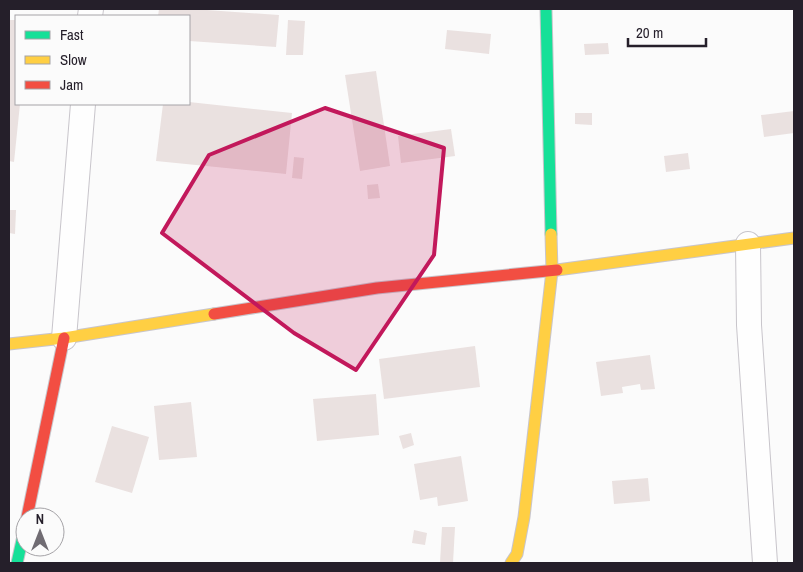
<svg xmlns="http://www.w3.org/2000/svg" width="803" height="572" viewBox="0 0 803 572" font-family="'Archivo Narrow',sans-serif">
<style>
.building{fill:#eae1e0}
.lines{fill:none;stroke-linecap:round;stroke-linejoin:round}
.street-casing{stroke:#c8c5cb;stroke-width:26}
.fast-casing{stroke:#c8c5cb;stroke-width:13}
.slow-casing{stroke:#c8c5cb;stroke-width:13}
.jam-casing{stroke:#c8c5cb;stroke-width:13}
.street{stroke:#fefefe;stroke-width:24}
.fast{stroke:#16e098;stroke-width:11}
.slow{stroke:#ffcf43;stroke-width:11}
.jam{stroke:#f24e42;stroke-width:11}
.marked{fill:#c2185b;fill-opacity:0.2;stroke:#c2185b;stroke-width:4;stroke-linejoin:round}
</style>
<rect width="100%" height="100%" fill="#fbfbfb"/>
<!-- building -->
<g class="building">
<polygon points="159,9 193,9 279,15 276,47 189,41 189,16 158,16"/>
<polygon points="9,20 16,20 16,104 20,104 14,162 9,161"/>
<polygon points="288,20 305,21 303,55 286,55"/>
<polygon points="447,30 491,34 489,54 445,49"/>
<polygon points="608,43 609,54 585,55 584,44"/>
<polygon points="376,71 390,166 360,171 345,75"/>
<polygon points="189,102 292,113 286,174 156,161 163,104 189,104"/>
<polygon points="794,111 794,133 764,137 761,115"/>
<polygon points="575,113 592,113 592,125 575,124"/>
<polygon points="451,129 455,156 401,163 398,136"/>
<polygon points="688,153 690,169 666,172 664,156"/>
<polygon points="294,157 304,158 302,179 292,178"/>
<polygon points="378,184 380,198 368,199 367,185"/>
<polygon points="9,210 16,210 15,234 9,233"/>
<polygon points="475,346 480,387 384,399 379,359"/>
<polygon points="650,355 655,389 641,390 640,384 622,387 623,393 601,396 596,362"/>
<polygon points="376,394 379,435 317,441 313,399"/>
<polygon points="191,402 197,457 159,460 154,406"/>
<polygon points="112,426 149,437 132,493 95,482"/>
<polygon points="411,433 414,445 403,449 399,436"/>
<polygon points="461,456 468,501 438,506 437,497 420,500 414,464"/>
<polygon points="648,478 650,501 614,504 612,481"/>
<polygon points="442,527 455,527 453,563 440,563"/>
<polygon points="414,530 427,533 425,545 412,543"/>
</g>
<g class="lines">
<defs>
<g id="street">
<polyline points="90,16 91,9"/>
<polyline points="748,244 749,325 765,563"/>
<polyline points="64,338 83,104"/>
</g>
<g id="fast">
<polyline points="546,9 551,234"/>
<polyline points="17,563 25,527"/>
</g>
<g id="slow">
<polyline points="557,270 794,238"/>
<polyline points="9,344 64,338 214,314"/>
<polyline points="511,563 517,554 524,517 552,271 551,234"/>
</g>
<g id="jam">
<polyline points="214,314 377,288 557,270"/>
<polyline points="27,517 64,338"/>
</g>
</defs>
<!-- street casing -->
<use href="#street" class="street-casing"/>
<!-- fast casing -->
<use href="#fast" class="fast-casing"/>
<!-- slow casing -->
<use href="#slow" class="slow-casing"/>
<!-- jam casing -->
<use href="#jam" class="jam-casing"/>
<!-- street -->
<use href="#street" class="street"/>
<!-- fast -->
<use href="#fast" class="fast"/>
<!-- slow -->
<use href="#slow" class="slow"/>
<!-- jam -->
<use href="#jam" class="jam"/>
</g>
<!-- marked area -->
<path class="marked" d="M325,108l119,40 -10,107 -78,115 -62,-37 -132,-100 47,-78z"/>
<!-- border -->
<rect width="803" height="572" fill="none" stroke="#251f2a" stroke-width="20"/>
<!-- legend -->
<rect x="15" y="15" width="175" height="90" fill="#fbfbfb" stroke="#a5a3a7"/>
<rect x="25" y="31" width="25" height="8" fill="#16e098" stroke="#a5a3a7"/>
<text x="60" y="40" font-size="15" fill="#251f2a">Fast</text>
<rect x="25" y="56" width="25" height="8" fill="#ffcf43" stroke="#a5a3a7"/>
<text x="60" y="65" font-size="15" fill="#251f2a">Slow</text>
<rect x="25" y="81" width="25" height="8" fill="#f24e42" stroke="#a5a3a7"/>
<text x="60" y="90" font-size="15" fill="#251f2a">Jam</text>
<!-- north arrow -->
<g transform="translate(40 532)"><circle r="24" fill="#fbfbfb" stroke="#a5a3a7"/>
<path d="M0-4L9 19L0 12L-9 19Z" fill="#706c73"/>
<text y="-8" font-size="14" font-weight="bold" text-anchor="middle" fill="#251f2a">N</text>
</g>
<!-- scale -->
<path d="M628 38v8h78v-8" fill="none" stroke="#251f2a" stroke-width="2.5"/>
<text x="636" y="38" font-size="15" fill="#251f2a" stroke="#fbfbfb" stroke-width="4" paint-order="stroke">20 m</text>
</svg>
